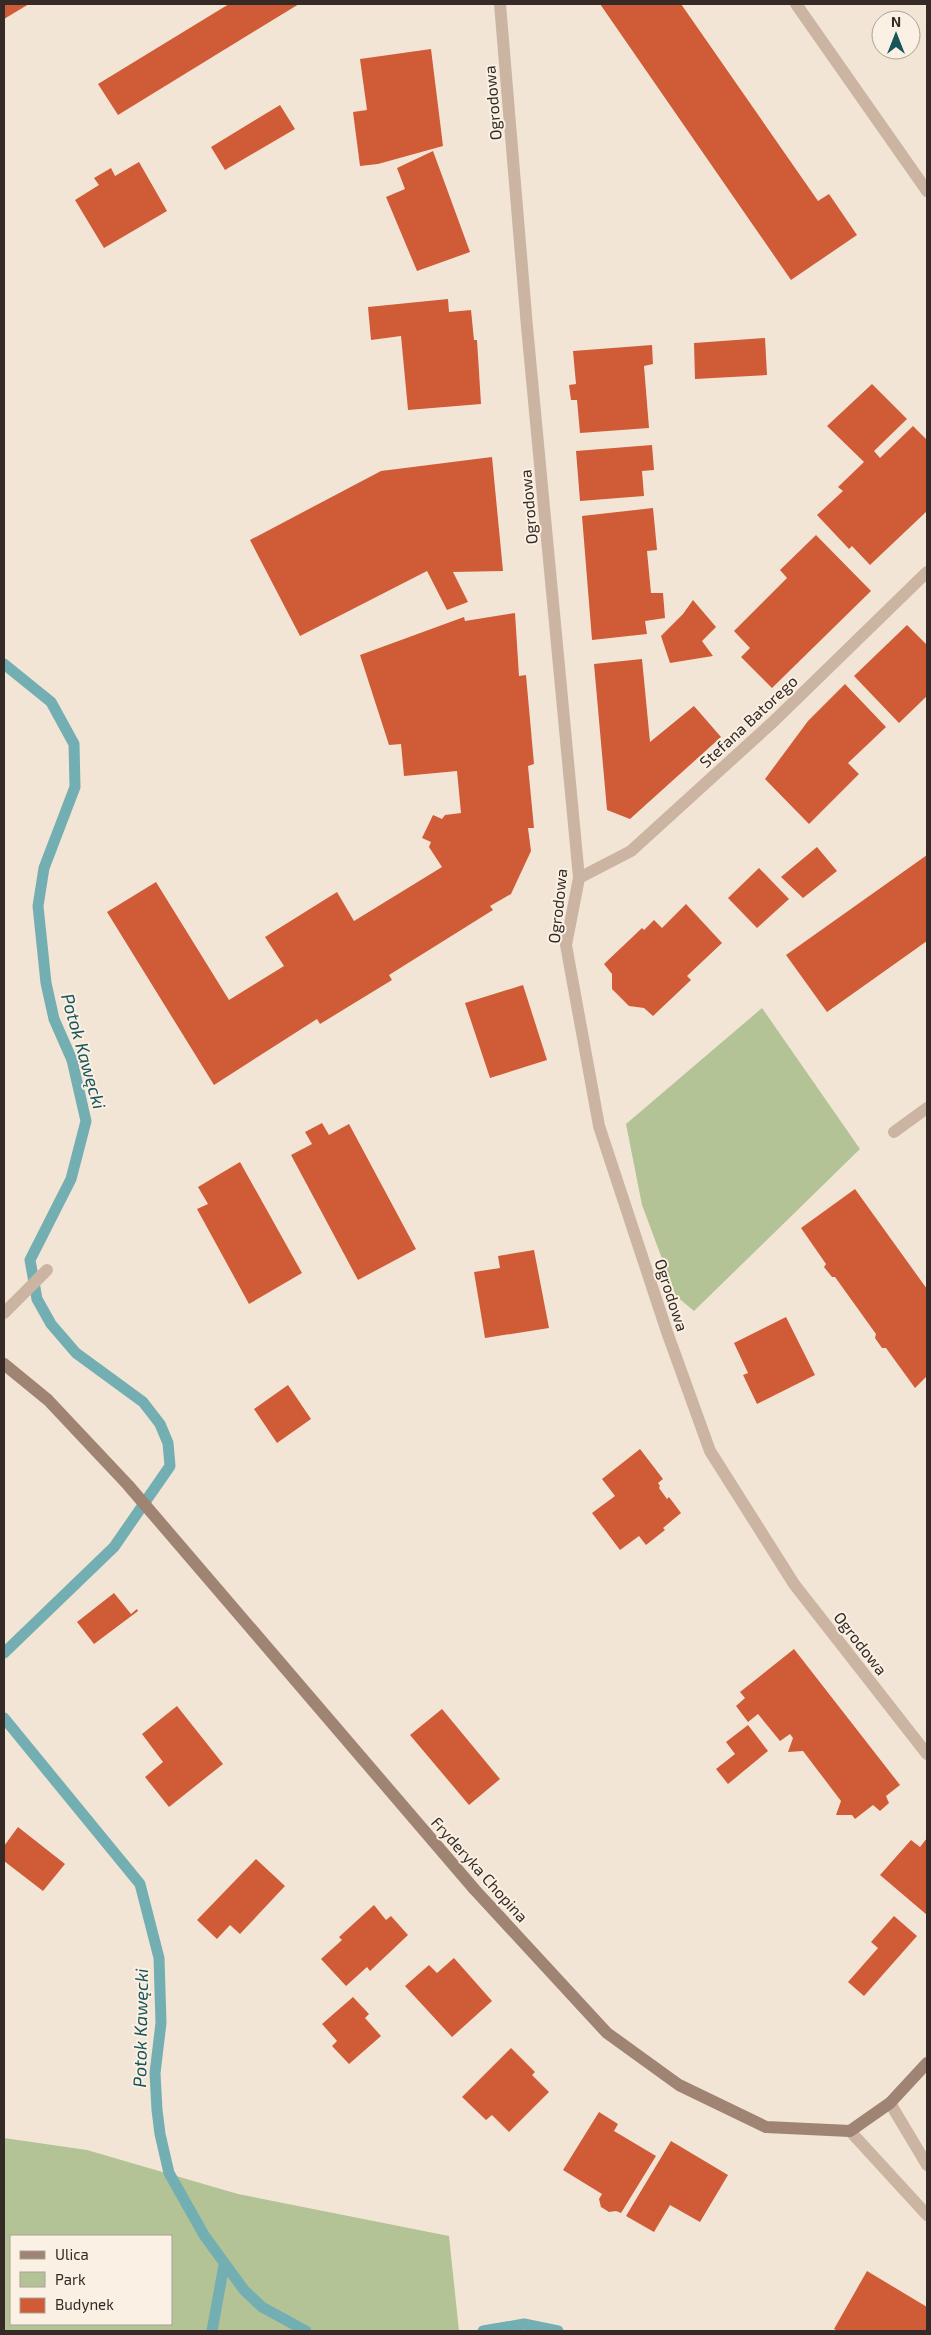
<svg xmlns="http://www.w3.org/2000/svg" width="931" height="2335" viewBox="0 0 931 2335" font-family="'Exo 2',sans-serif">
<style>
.green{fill:#b3c396;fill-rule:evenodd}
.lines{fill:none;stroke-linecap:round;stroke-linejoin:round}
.stream{stroke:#73afb2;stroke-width:11}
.building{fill:#d05c37}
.lane{stroke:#cbb5a2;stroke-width:12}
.street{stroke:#cbb5a2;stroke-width:12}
.secondary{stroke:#9f8373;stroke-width:12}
.labels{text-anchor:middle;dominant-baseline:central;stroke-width:4;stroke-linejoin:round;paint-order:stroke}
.street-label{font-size:16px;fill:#352a25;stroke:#faf0e3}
.water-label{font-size:18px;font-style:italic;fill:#17555a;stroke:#faf0e3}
</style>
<rect width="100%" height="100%" fill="#f3e5d6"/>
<!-- green -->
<g class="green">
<polygon points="762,1008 860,1149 694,1311 676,1296 642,1205 626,1124"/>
<path d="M4,2138l83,12 151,44 211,42 10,95h-455zM11,2236h160v88h-160z"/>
</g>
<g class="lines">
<!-- stream -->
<g class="stream">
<polyline points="4,664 51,702 74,744 75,787 44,868 38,906 46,983 54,1019 72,1060 86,1121 71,1179 30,1260 37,1299 51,1324 76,1353 143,1402 160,1424 168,1443 170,1466 114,1547 4,1653"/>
<polyline points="4,1718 140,1884 159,1958 161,2023 155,2073 157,2110 160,2134 169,2173 204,2235 244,2290 262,2307 306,2331"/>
<polyline points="212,2331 224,2265"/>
<polyline points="483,2331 524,2324 558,2331"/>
</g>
</g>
<!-- building -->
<g class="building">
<polygon points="4,4 29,4 4,19"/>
<polygon points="229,4 299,4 118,115 98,84"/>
<polygon points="600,4 681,4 818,201 829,194 857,235 791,280"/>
<polygon points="431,49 443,146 378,164 360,166 353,112 367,110 360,59"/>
<polygon points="280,105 295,129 225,170 211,147"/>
<polygon points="433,151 470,252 417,271 386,197 405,189 397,168"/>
<polygon points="139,162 167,211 104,248 75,200 99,185 94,178 111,168 115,176"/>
<polygon points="448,299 449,312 471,310 474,340 477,340 481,404 408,410 401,336 371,340 368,307"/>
<polygon points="765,338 767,375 695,379 694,343"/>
<polygon points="652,345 653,364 644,366 649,428 580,433 577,400 571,400 569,385 576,384 573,351"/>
<polygon points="872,384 907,419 874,451 880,458 913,426 927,440 927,511 870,565 852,546 849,549 817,515 843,491 838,487 864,462 827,426"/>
<polygon points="652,445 654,470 642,471 644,496 580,501 576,451"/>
<polygon points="492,457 503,571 453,572 468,602 447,610 427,571 300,636 250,540 381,471"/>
<polygon points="653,508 657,550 647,551 651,593 663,593 665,618 645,621 647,634 592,640 582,516"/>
<polygon points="816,535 871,591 772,688 741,657 750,648 734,631 787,578 780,570"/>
<polygon points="693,600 716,627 702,641 713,656 670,663 661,636 683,614"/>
<polygon points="515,613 519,676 526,675 534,764 528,766 534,828 528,828 531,851 511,894 490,906 493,910 389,975 392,980 320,1024 317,1019 214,1085 107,912 156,882 229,1000 284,966 265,937 337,892 354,921 442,867 429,847 431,842 422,838 433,815 442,819 445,815 461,813 457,771 404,776 401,744 389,745 360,655 464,617 465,621"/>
<polygon points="907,625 927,645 927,696 899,723 854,676"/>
<polygon points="642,659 650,742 694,706 721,737 630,819 607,810 594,664"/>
<polygon points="845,684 886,727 848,763 859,774 809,824 765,779 808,721"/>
<polygon points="817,847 837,871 803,898 781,877"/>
<polygon points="927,855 927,941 827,1012 786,955"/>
<polygon points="759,868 789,899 757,928 728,898"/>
<polygon points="686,904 722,943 687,976 691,980 653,1016 644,1008 629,1006 612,989 612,974 604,964 642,928 644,930 654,920 662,928"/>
<polygon points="523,985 547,1060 490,1078 465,1003"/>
<polygon points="322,1123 329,1135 349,1124 416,1249 358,1280 291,1155 312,1144 305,1132"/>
<polygon points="240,1162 302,1273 249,1304 197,1209 208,1204 198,1187"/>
<polygon points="855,1189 927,1289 927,1376 915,1388 886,1348 882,1348 875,1338 876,1334 835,1277 832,1277 824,1267 826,1264 801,1228"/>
<polygon points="534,1250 549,1328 485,1338 474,1272 500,1268 498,1256"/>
<polygon points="786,1317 815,1375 757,1404 743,1375 748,1373 734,1343"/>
<polygon points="288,1385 311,1419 277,1443 254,1409"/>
<polygon points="640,1449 663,1479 658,1483 660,1486 659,1488 667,1499 669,1497 681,1513 663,1528 665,1530 646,1545 639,1536 620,1550 592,1513 615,1496 602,1479"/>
<polygon points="114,1593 131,1614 137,1609 138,1611 94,1644 77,1622"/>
<polygon points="794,1649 900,1785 886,1796 889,1803 880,1811 873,1805 855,1819 852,1815 836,1815 841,1801 803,1751 788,1752 793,1738 790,1734 780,1741 758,1714 748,1722 736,1706 745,1698 740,1692"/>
<polygon points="177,1706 223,1764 169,1807 145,1777 163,1762 142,1734"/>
<polygon points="442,1709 500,1779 469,1805 410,1735"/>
<polygon points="748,1725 768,1751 728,1784 716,1769 735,1754 726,1742"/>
<polygon points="18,1827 65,1864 43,1891 4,1861 4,1846"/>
<polygon points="927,1838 927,1915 880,1875 911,1840 920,1847"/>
<polygon points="256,1859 285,1886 240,1934 230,1925 217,1939 197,1920"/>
<polygon points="374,1905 386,1920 391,1916 408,1935 370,1971 367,1967 346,1986 321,1959 342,1940 339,1937"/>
<polygon points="894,1916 917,1936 864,1996 848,1982 878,1948 871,1942"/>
<polygon points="454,1958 492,2001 452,2037 405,1986 429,1965 437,1973"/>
<polygon points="353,1997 369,2014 365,2018 381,2036 349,2064 332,2046 337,2041 322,2024"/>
<polygon points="511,2048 535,2072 532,2075 549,2092 509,2132 492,2115 486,2120 462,2097"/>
<polygon points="599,2112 618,2124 614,2131 656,2156 621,2213 616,2211 609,2212 601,2207 599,2199 602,2194 563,2170"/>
<polygon points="671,2141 728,2175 700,2222 670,2205 654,2232 626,2216"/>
<polygon points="867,2271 927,2307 926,2331 838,2331 834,2329"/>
</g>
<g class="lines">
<!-- lane -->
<polyline class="lane" points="894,1132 927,1108"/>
<!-- street -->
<g class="street">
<polyline points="500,4 527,327 579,878 566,945 599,1126 667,1332 710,1451 794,1584 927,1754"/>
<polyline points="796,4 927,191"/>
<polyline points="579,878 631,851 774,721 927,572"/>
<polyline points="4,1313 47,1270"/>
<polyline points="890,2103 927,2165"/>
<polyline points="850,2131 927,2215"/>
</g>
<!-- secondary -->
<polyline class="secondary" points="4,1364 48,1400 128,1485 475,1890 607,2033 679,2085 766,2127 850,2131 890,2103 927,2063"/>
</g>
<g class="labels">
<!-- street labels -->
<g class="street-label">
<text transform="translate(492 103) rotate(-95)">Ogrodowa</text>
<text transform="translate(528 507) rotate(-95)">Ogrodowa</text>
<text transform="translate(748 721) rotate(-43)">Stefana Batorego</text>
<text transform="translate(557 906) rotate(-84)">Ogrodowa</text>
<text transform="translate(672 1295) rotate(72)">Ogrodowa</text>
<text transform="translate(861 1643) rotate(52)">Ogrodowa</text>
<text transform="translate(480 1869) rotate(48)">Fryderyka Chopina</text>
</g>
<!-- water labels -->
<g class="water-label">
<text transform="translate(84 1051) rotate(74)">Potok Kawęcki</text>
<text transform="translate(140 2028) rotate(-89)">Potok Kawęcki</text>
</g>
</g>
<!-- border -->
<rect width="931" height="2335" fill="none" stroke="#352a25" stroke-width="10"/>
<!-- legend -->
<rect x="10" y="2235" width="162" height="90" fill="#faf0e3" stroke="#aba197"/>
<rect x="20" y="2251" width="25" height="8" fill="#9f8373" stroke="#aba197"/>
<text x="55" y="2260" font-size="15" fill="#352a25">Ulica</text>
<rect x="20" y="2272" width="25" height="15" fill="#b3c396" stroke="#aba197"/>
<text x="55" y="2285" font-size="15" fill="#352a25">Park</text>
<rect x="20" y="2298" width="25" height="15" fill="#d05c37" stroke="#aba197"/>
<text x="55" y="2310" font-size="15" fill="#352a25">Budynek</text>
<!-- north arrow -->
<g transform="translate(896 35)"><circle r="24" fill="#faf0e3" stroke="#aba197"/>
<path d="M0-4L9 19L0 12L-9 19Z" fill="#17555a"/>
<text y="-8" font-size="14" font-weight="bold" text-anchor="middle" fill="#352a25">N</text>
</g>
</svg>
